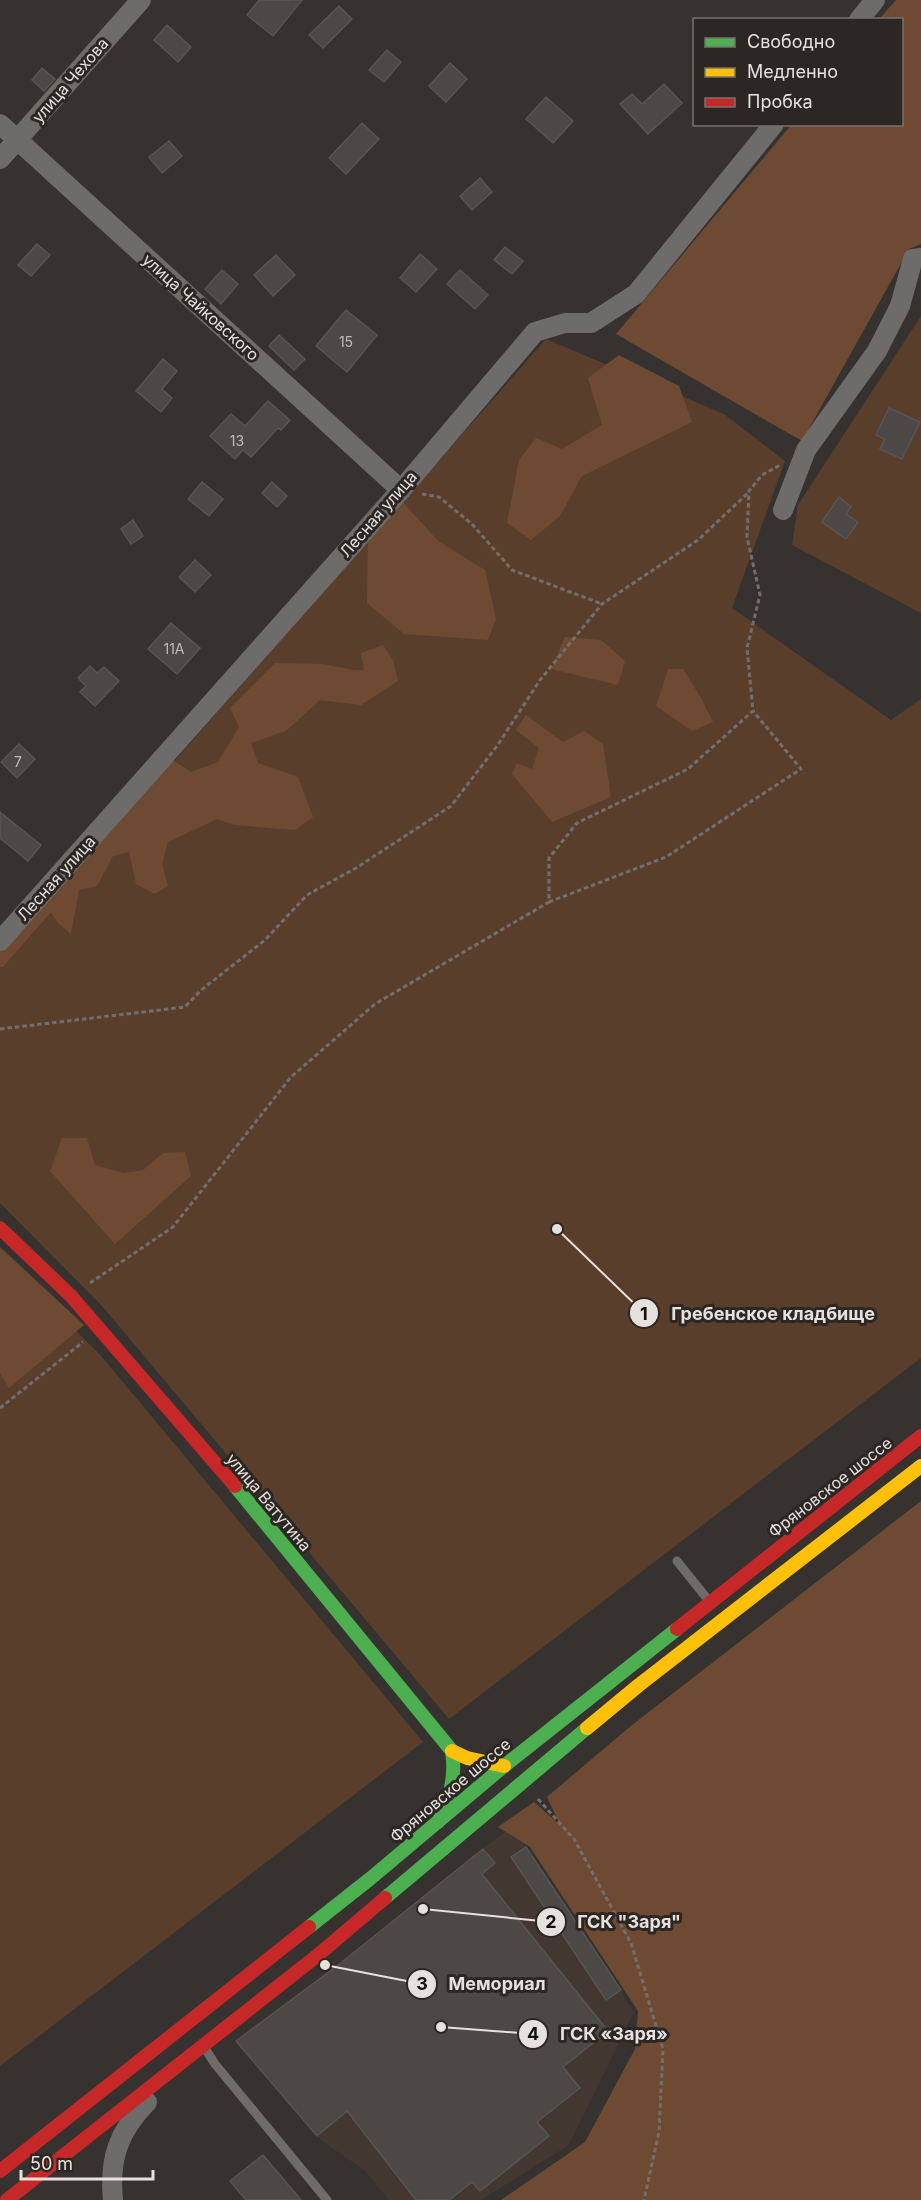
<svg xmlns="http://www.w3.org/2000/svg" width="921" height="2200" viewBox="0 0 921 2200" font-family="Inter,sans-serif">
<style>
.built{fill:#423731}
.green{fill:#5a3e2c}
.forest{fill:#6e4a33}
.building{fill:#4b4846;stroke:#575553;stroke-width:1.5}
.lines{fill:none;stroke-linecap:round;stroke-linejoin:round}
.path{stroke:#716f6e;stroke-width:3;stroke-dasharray:4.5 3;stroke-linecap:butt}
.lane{stroke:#6d6c6b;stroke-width:9}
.street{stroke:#6d6c6b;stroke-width:20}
.fast{stroke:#4caf50;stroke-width:14}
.slow{stroke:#ffc107;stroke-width:14}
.jam{stroke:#c62828;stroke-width:14}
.labels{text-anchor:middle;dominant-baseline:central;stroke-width:6;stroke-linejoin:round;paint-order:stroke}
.number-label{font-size:14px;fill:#bebbb9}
.street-label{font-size:16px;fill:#e5e1df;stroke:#2d2723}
.leader{fill:none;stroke:#e5e1df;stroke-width:2}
.callout-dot{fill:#e5e1df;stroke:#2d2723;stroke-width:2}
.mark-label{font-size:18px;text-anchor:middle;font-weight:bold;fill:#111}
.callout-label{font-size:18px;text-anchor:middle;font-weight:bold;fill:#e5e1df;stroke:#2d2723;stroke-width:6;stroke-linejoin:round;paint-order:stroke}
</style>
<rect width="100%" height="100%" fill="#35322f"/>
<!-- built -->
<polygon class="built" points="512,1826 634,2012 569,2145 481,2200 389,2200 365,2171 321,2140 236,2041 351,1955"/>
<!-- green -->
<g class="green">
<polygon points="921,316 921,613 792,545 798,505"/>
<polygon points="546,339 724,414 785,461 732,608 891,720 921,699 921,1358 449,1719 102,1306 0,1203 0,959"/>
<polygon points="0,1254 102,1357 423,1742 0,2066"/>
</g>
<!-- forest -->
<g class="forest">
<polygon points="896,0 921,0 921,244 909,249 802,441 616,334 791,125 902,124 902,20 879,19"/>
<polygon points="619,355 679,386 692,422 582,476 560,516 531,540 507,523 519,460 536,438 562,449 602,425 588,378"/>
<polygon points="399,498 438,541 485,570 496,619 488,640 404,634 367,603 368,532"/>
<polygon points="565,637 601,640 625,661 618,685 551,669"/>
<polygon points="383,645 393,660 398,681 361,705 320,700 286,731 251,743 258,763 298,777 313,817 295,830 234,825 217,819 168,842 162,864 168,886 155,894 136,884 129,852 113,856 97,886 79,890 71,934 58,923 51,912 3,967 0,967 0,950 171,759 191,772 218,762 239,727 230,708 275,663 323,664 353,670 364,670 361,653"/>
<polygon points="668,669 683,669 701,698 713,722 692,731 656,706"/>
<polygon points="526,715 563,742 584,731 603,744 611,797 552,822 512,774 517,763 532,769 539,748 516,730"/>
<polygon points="62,1138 87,1138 95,1165 124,1173 143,1170 163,1153 185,1152 191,1176 115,1244 50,1171"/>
<polygon points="0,1247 84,1325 9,1388 0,1373"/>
<polygon points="921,1501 921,2200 501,2200 585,2142 635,2049 638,2011 530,1847 498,1827 534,1802 560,1825 547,1797 632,1725"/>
</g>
<!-- building -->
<g class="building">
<polygon points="259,0 302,0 273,36 247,15"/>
<polygon points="339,6 352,19 323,48 309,35"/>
<polygon points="167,25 191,47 178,62 154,40"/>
<polygon points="387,50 401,62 384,82 369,70"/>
<polygon points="450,63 467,79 446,102 429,86"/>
<polygon points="42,68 55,79 44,91 32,80"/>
<polygon points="664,84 682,103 648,134 620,104 632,94 642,104"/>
<polygon points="546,97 573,121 553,143 526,119"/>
<polygon points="362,123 379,139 346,174 329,158"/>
<polygon points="169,141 182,156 162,173 149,157"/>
<polygon points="480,178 492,192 472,210 460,196"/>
<polygon points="37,244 50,255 31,276 18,265"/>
<polygon points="505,247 523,261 512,274 494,260"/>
<polygon points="420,254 437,269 416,292 400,278"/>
<polygon points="276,255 295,275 273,296 254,275"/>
<polygon points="222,270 238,284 221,304 205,289"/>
<polygon points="460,270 488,295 475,309 447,284"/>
<polygon points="346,310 377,335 347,372 316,346"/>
<polygon points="279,335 305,359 294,370 269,346"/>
<polygon points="163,359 177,371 162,389 172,398 161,412 136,391"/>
<polygon points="268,401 290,420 281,430 278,428 251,457 243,450 235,459 210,436 231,414 245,426"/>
<polygon points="889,408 920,422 902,459 880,449 885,439 876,435"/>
<polygon points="202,482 223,499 209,516 188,499"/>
<polygon points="272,482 287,496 277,507 262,493"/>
<polygon points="839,497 851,507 846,514 858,522 846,539 822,522"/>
<polygon points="133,520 143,536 131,544 121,529"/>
<polygon points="195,560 211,575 195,592 179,577"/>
<polygon points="171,623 200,648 177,674 148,649"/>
<polygon points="90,666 97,673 104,667 119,681 95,706 80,692 86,686 78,678"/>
<polygon points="19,744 35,759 17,778 1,762"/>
<polygon points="0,812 41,845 28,861 0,838"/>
<polygon points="526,1847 621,1990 606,2000 511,1857"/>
<polygon points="483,1849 495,1863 482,1874 608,2031 563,2067 580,2088 537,2122 549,2136 480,2191 472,2182 449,2200 416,2200 347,2111 317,2136 236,2041 342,1962"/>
<polygon points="263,2155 301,2200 246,2200 230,2181"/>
</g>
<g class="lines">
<!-- path -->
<g class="path">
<polyline points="422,494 439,497 472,524 512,570 602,604"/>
<polyline points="549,902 666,857 801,769 753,711"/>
<polyline points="0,1029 185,1007 200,991 265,940 307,895 356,868 451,806 497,746 540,680 602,604 698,540 748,493"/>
<polyline points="90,1283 173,1227 291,1077 375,1004 549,902 549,858 577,823 688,769 753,711 747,648 760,595 747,537 749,491 762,475 782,464"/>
<polyline points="0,1408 83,1342"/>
<polyline points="538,1799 574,1839 631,1943 663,2049 659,2132 644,2200"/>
</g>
<!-- lane -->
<g class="lane">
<polyline points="677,1561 709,1601"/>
<polyline points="206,2050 215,2064 327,2200"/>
</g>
<!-- street -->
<g class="street">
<polyline points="859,20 875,0"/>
<polyline points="0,124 401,490"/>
<polyline points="0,159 141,0"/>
<polyline points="783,510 806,450 877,351 900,306 913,259 921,258"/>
<polyline points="0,941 401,490 535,332 565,323 591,323 636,294 774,124"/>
<path d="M113,2200c-4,-41 5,-68 34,-98"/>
</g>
<!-- fast -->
<g class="fast">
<path d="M235,1486l217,265c4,27 -2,47 -14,71"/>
<polyline points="385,1898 587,1728"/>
<polyline points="309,1927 371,1878 504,1766 677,1629"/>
</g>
<!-- slow -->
<g class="slow">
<polyline points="587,1728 639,1685 921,1466"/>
<polyline points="452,1751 467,1758 504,1766"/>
</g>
<!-- jam -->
<g class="jam">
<polyline points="0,1228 71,1296 235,1486"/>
<polyline points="677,1629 921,1436"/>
<polyline points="0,2171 309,1927"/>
<polyline points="7,2200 318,1955 385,1898"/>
</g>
</g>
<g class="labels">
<!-- number labels -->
<g class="number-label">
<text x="346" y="341">15</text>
<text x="237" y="440">13</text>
<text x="174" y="648">11А</text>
<text x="18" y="761">7</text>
</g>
<!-- street labels -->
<g class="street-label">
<text transform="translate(70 80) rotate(-49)">улица Чехова</text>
<text transform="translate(201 307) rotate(42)">улица Чайковского</text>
<text transform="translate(378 514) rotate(-49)">Лесная улица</text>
<text transform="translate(56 878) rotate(-48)">Лесная улица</text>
<text transform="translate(830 1487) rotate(-38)">Фряновское шоссе</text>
<text transform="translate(269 1502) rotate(50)">улица Ватутина</text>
<text transform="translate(450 1790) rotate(-40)">Фряновское шоссе</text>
</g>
</g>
<!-- callouts -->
<path class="leader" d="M557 1229L644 1313M423 1909L551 1922M325 1965L422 1984M441 2027L533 2034"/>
<g class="callout-dot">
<circle cx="557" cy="1229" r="6"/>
<circle cx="423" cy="1909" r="6"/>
<circle cx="325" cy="1965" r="6"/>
<circle cx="441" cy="2027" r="6"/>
<circle cx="644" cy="1313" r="15"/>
<circle cx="551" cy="1922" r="15"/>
<circle cx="422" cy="1984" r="15"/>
<circle cx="533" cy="2034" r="15"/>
</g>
<g class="mark-label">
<text x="644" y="1320">1</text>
<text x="551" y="1928">2</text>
<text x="422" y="1990">3</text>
<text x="533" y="2040">4</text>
</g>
<g class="callout-label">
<text x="773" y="1320">Гребенское кладбище</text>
<text x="629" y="1928">ГСК "Заря"</text>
<text x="497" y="1990">Мемориал</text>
<text x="614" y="2040">ГСК «Заря»</text>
</g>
<!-- legend -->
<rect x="693" y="18" width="210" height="108" fill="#2d2723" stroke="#77716e" stroke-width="1.5"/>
<rect x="705" y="38" width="30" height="9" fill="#4caf50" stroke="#77716e" stroke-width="1.5"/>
<text x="747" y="48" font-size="18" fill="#e5e1df">Свободно</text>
<rect x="705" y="68" width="30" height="9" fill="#ffc107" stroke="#77716e" stroke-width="1.5"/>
<text x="747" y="78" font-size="18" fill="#e5e1df">Медленно</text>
<rect x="705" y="98" width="30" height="9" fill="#c62828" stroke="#77716e" stroke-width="1.5"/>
<text x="747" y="108" font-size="18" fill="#e5e1df">Пробка</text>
<!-- scale -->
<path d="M21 2170v9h132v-9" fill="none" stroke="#e5e1df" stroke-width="3"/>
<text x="30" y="2170" font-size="18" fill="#e5e1df" stroke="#2d2723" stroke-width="4.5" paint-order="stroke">50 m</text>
</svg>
